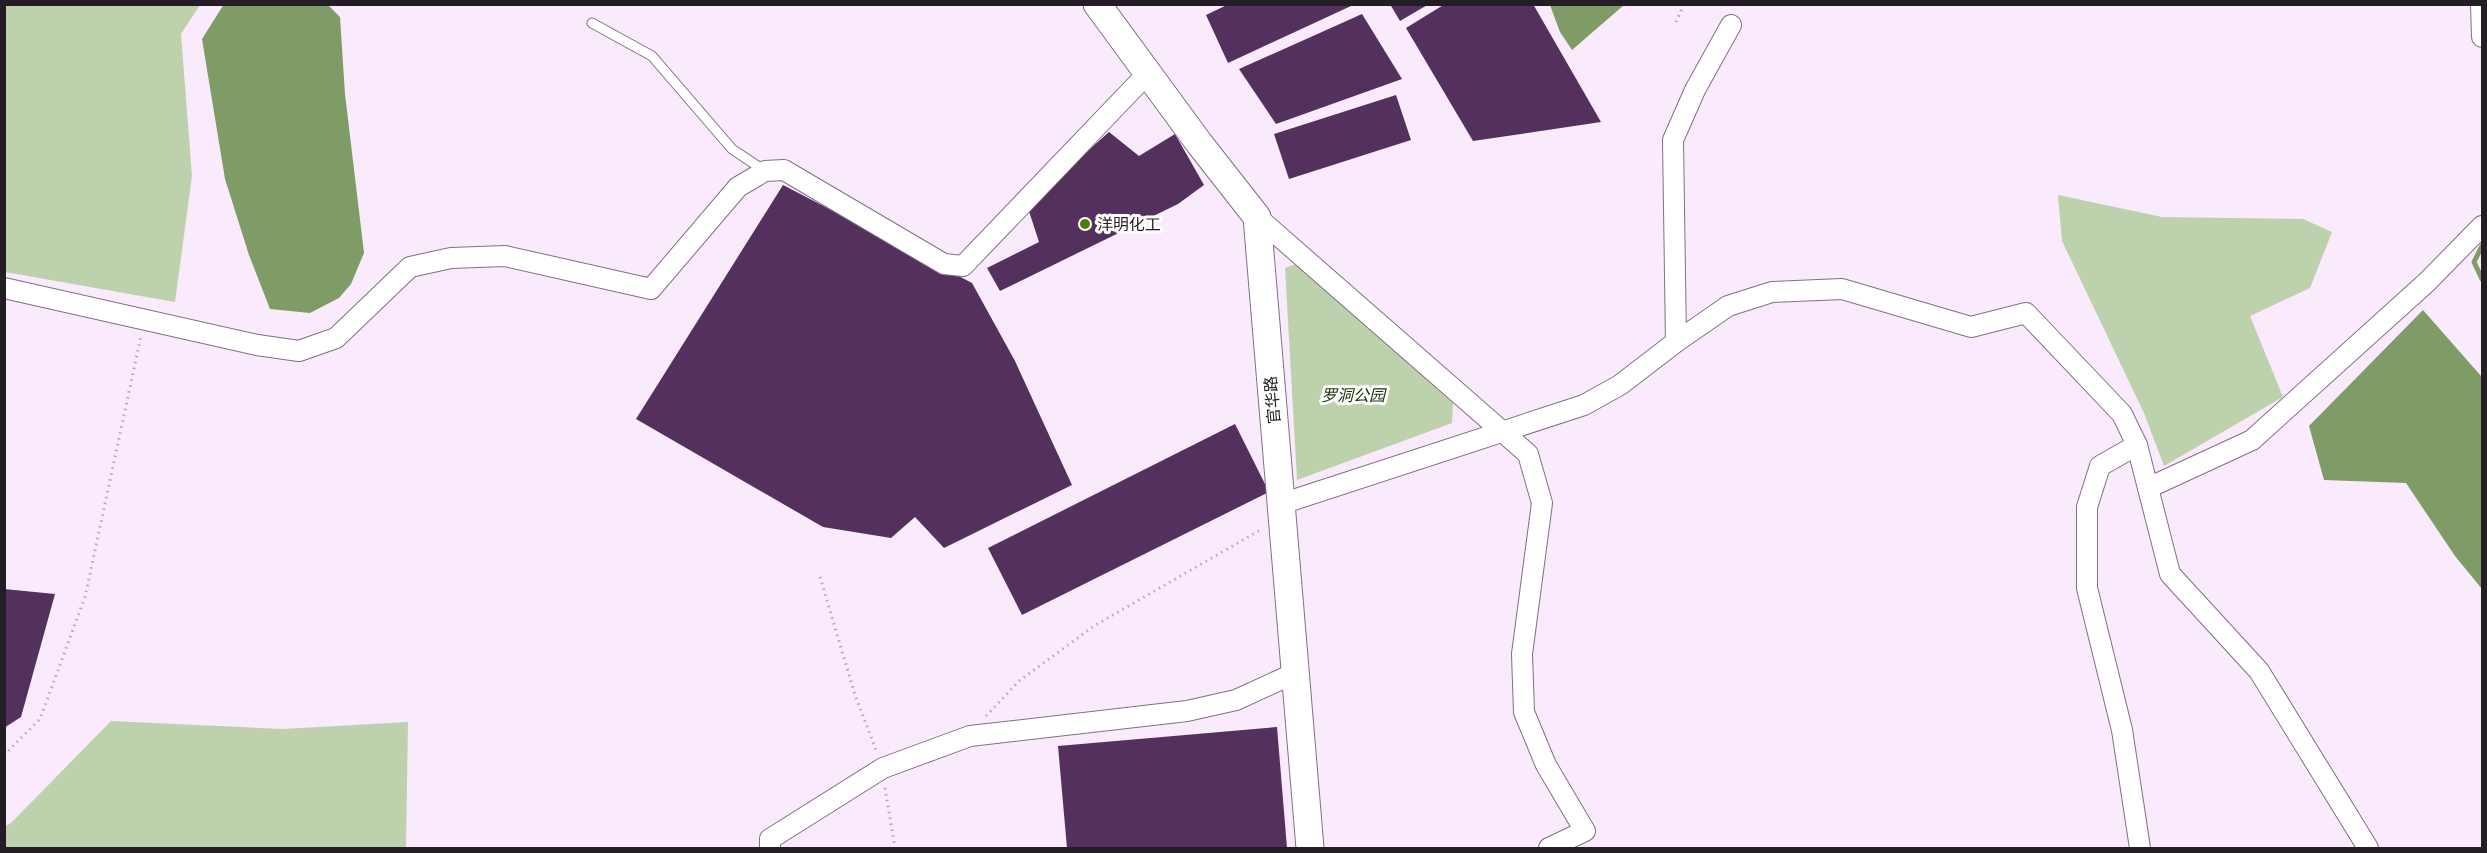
<svg xmlns="http://www.w3.org/2000/svg" width="2487" height="853" viewBox="0 0 2487 853" font-family="Merriweather,'Noto Sans SC',serif">
<style>
.green{fill:#bdd2ac}
.water{fill:#7f9c66}
.lines{fill:none;stroke-linecap:round;stroke-linejoin:round}
.stream{stroke:#7f9c66;stroke-width:5}
.building{fill:#54315c}
.service-casing{stroke:#817085;stroke-width:11}
.minor-casing{stroke:#817085;stroke-width:22}
.secondary-casing{stroke:#817085;stroke-width:29}
.path{stroke:#b5a8b7;stroke-width:3;stroke-dasharray:1.5 4.5;stroke-linecap:butt}
.service{stroke:#fff;stroke-width:9}
.minor{stroke:#fff;stroke-width:20}
.secondary{stroke:#fff;stroke-width:27}
.poi-dot{fill:#4d7e0c;stroke:#fdfdfd;stroke-width:2}
.labels{text-anchor:middle;dominant-baseline:central;stroke-width:6;stroke-linejoin:round;paint-order:stroke}
.poi-label{font-size:16px;fill:#241d25;stroke:#fdfdfd;text-anchor:start}
.park-label{font-size:16px;font-style:italic;fill:#1c3007;stroke:#fdfdfd}
.street-label{font-size:16px;fill:#241d25;stroke:#fdfdfd}
</style>
<rect width="100%" height="100%" fill="#f9eafc"/>
<!-- green -->
<g class="green">
<polygon points="4,5 200,5 181,34 192,176 175,302 5,272"/>
<polygon points="2058,195 2162,217 2303,219 2332,232 2310,288 2250,316 2283,397 2164,466 2144,413 2062,241"/>
<polygon points="1296,264 1453,403 1452,423 1297,480 1285,268"/>
<polygon points="111,721 282,729 408,722 406,848 5,848 5,826 11,823"/>
</g>
<!-- water -->
<g class="water">
<polygon points="224,4 328,5 340,17 345,94 364,253 351,284 339,298 310,313 270,309 249,255 225,179 202,39"/>
<polygon points="1550,5 1550,4 1624,5 1572,50 1560,32"/>
<polygon points="2423,310 2481,376 2482,383 2482,589 2455,556 2406,483 2324,480 2309,426"/>
</g>
<g class="lines">
<!-- stream -->
<polyline class="stream" points="2482,246 2474,262 2482,279"/>
</g>
<!-- building -->
<g class="building">
<polygon points="1229,4 1350,4 1351,6 1228,63 1206,15"/>
<polygon points="1390,4 1429,4 1400,21"/>
<polygon points="1445,4 1533,4 1601,122 1473,141 1406,28"/>
<polygon points="1362,14 1402,79 1276,124 1239,69"/>
<polygon points="1396,95 1411,140 1289,179 1274,134"/>
<polygon points="1109,132 1139,156 1175,134 1204,185 1178,204 1000,291 987,268 1039,242 1027,205"/>
<polygon points="783,185 972,283 1015,361 1072,485 944,548 915,517 891,538 823,527 636,419"/>
<polygon points="1235,424 1269,492 1022,615 988,548"/>
<polygon points="4,589 55,594 21,717 4,728"/>
<polygon points="1277,727 1287,848 1067,848 1058,746"/>
</g>
<g class="lines">
<defs>
<polyline id="service" points="592,23 652,56 732,149 765,171"/>
<g id="minor">
<polyline points="2481,4 2482,37"/>
<polyline points="1731,25 1695,90 1673,140 1676,342 1728,306 1772,292 1842,289 1971,327 2026,313 2122,414 2137,445 2100,466 2087,507 2087,588 2122,730 2140,848"/>
<polyline points="1257,217 1528,454 1542,503 1522,654 1524,712 1546,765 1585,831 1549,848"/>
<polyline points="4,288 257,345 299,351 336,338 410,267 451,258 505,256 651,289 738,187 765,171 784,170 944,264 963,266 1147,74"/>
<polyline points="2137,445 2170,574 2259,671 2368,848"/>
<polyline points="2148,488 2252,440 2427,282 2482,226"/>
<polyline points="1281,504 1584,405 1620,385 1676,342"/>
<polyline points="770,848 770,839 883,768 970,736 1187,711 1236,700 1295,673"/>
</g>
<polyline id="secondary" points="1097,4 1199,143 1257,217 1310,848"/>
</defs>
<!-- service casing -->
<use href="#service" class="service-casing"/>
<!-- minor casing -->
<use href="#minor" class="minor-casing"/>
<!-- secondary casing -->
<use href="#secondary" class="secondary-casing"/>
<!-- path -->
<g class="path">
<polyline points="1676,22 1684,4"/>
<polyline points="820,577 855,695 876,750"/>
<polyline points="986,716 1019,681 1094,626 1262,529"/>
<polyline points="4,755 40,719 85,597 141,336"/>
<polyline points="885,788 895,848"/>
</g>
<!-- service -->
<use href="#service" class="service"/>
<!-- minor -->
<use href="#minor" class="minor"/>
<!-- secondary -->
<use href="#secondary" class="secondary"/>
</g>
<!-- markers -->
<circle class="poi-dot" cx="1085" cy="224" r="6"/>
<g class="labels">
<!-- poi labels -->
<g class="poi-label">
<text x="1097" y="224">洋明化工</text>
</g>
<!-- park labels -->
<g class="park-label">
<text x="1353" y="395">罗洞公园</text>
</g>
<!-- street labels -->
<g class="street-label">
<text transform="translate(1272 400) rotate(-95)">官华路</text>
</g>
</g>
<!-- border -->
<rect width="2487" height="853" fill="none" stroke="#241d25" stroke-width="12"/>
</svg>
